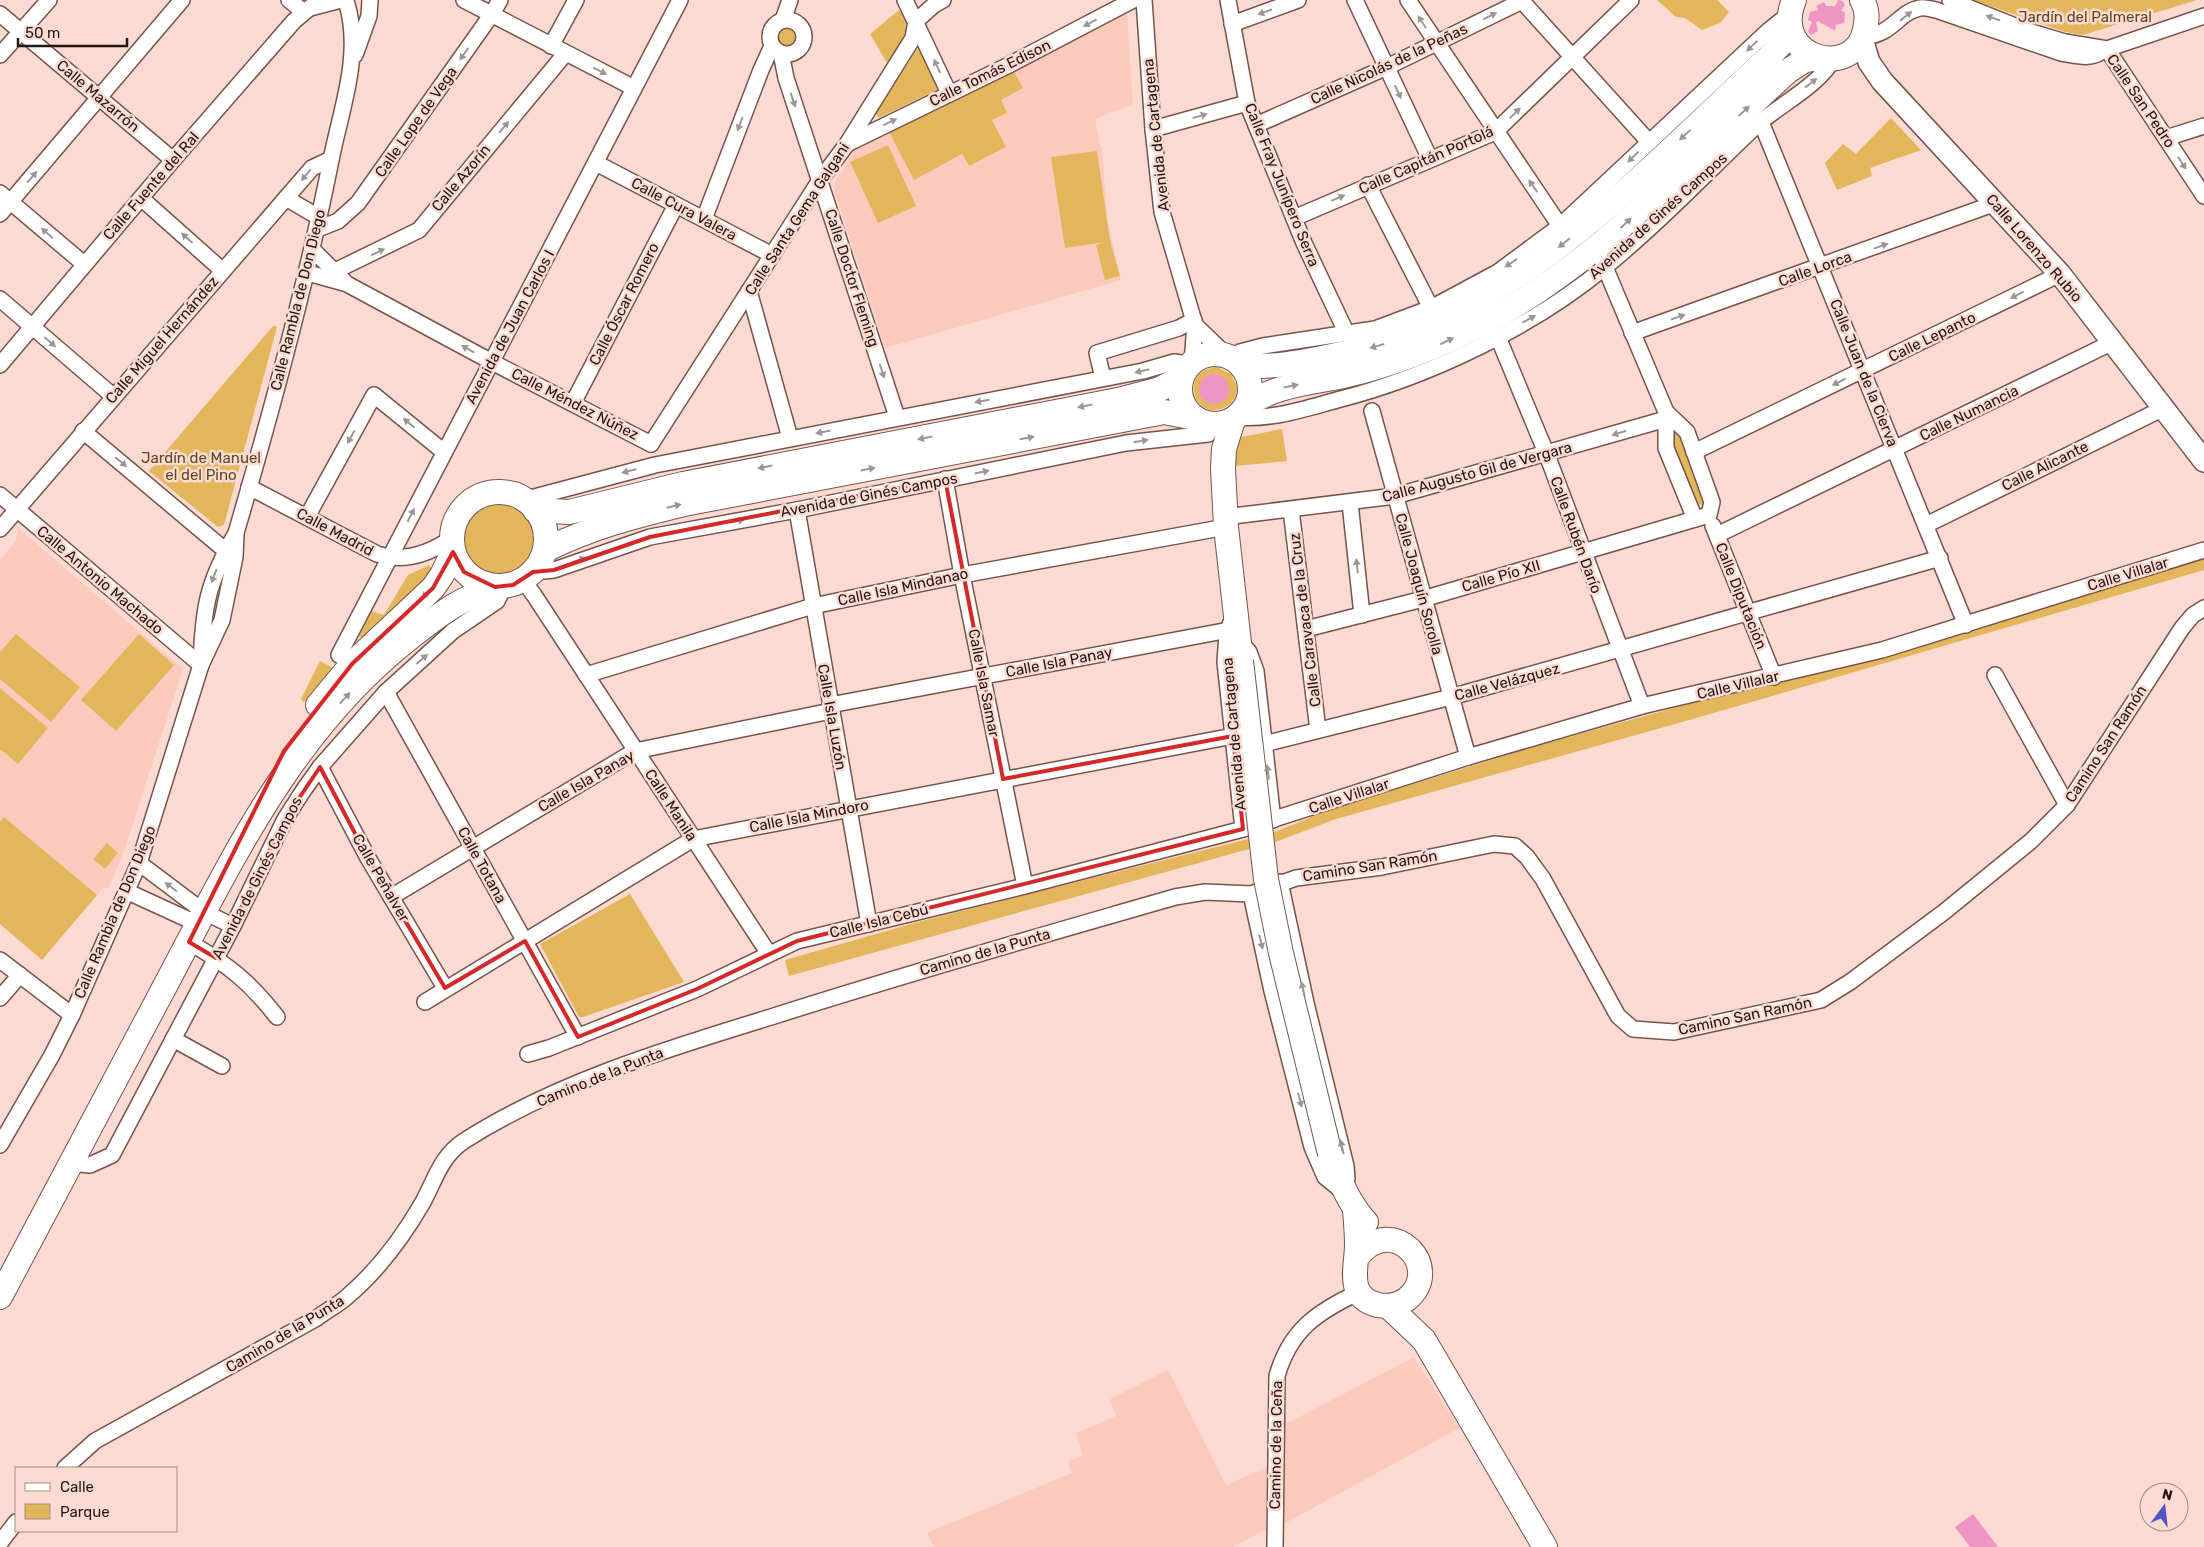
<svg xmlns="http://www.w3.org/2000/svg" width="2204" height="1547" viewBox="0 0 2204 1547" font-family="Rubik,sans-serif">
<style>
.built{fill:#fccabd}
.green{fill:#e4b65c;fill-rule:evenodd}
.water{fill:#ef95c3}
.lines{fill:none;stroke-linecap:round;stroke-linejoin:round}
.minor-casing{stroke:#77544b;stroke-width:18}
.secondary-casing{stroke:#77544b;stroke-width:24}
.primary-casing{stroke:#77544b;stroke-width:26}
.minor{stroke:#fff;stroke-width:15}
.secondary{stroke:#fff;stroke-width:21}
.primary{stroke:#fff;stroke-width:24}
.primary-bridge-casing{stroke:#77544b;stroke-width:26;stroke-linecap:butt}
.primary-bridge{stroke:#fff;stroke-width:24}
.oneway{fill:#9d9695}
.marked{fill:none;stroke:#d62828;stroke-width:4;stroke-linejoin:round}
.labels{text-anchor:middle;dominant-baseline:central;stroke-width:5;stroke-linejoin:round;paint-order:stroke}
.park-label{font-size:15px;fill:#5c4923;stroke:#fbdad1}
.street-label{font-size:15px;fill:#251613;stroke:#fbdad1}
</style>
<rect width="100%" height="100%" fill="#fbdad1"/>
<!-- built -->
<g class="built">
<polygon points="1122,12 1127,15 1133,104 1095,119 1102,154 1108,223 1121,280 885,348 833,186 856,148 889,132 914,179 962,154 968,166 1006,147 992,120 1012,68"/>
<polygon points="18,528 183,669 124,851 108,889 104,887 97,895 4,817 0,822 0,560 16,541"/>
<polygon points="1414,1357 1459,1428 1282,1525 1280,1427"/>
<polygon points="1168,1370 1226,1485 1267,1467 1267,1529 1232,1547 934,1547 927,1533 1072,1473 1068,1462 1083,1455 1076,1433 1116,1416 1110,1399"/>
</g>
<!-- green -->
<g class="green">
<polygon points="1657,0 1717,0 1729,12 1720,23 1702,30 1685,18 1676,17"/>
<polygon points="1973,0 2197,0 2083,35 2065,32"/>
<path d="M899,10c17,19 -2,37 -12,53l-17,-29z"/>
<circle cx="787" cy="37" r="14"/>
<polygon points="918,48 939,89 878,118 876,113"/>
<polygon points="1012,68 1023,88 1001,100 1007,113 992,120 1006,147 969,166 962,154 914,180 889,132"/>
<polygon points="1891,118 1921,150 1870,168 1872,176 1837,190 1825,163 1843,144 1856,154"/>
<polygon points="888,145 916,206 878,223 850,162"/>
<polygon points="1097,151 1110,241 1120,276 1105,280 1096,245 1106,242 1065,248 1051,157"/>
<polygon points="273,326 277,327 224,525 218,527 149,471"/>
<path d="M1217,367l14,7 6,13c-1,9 -4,18 -14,21 -29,13 -45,-38 -6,-41zM1217,374l11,20 -6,8 -19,-3 -4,-8 9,-16z"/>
<polygon points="1282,429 1287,461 1235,466 1238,442 1241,437"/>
<polygon points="1679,431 1706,498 1704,506 1695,502 1670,436"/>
<circle cx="499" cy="540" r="37"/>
<polygon points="2204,559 2204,570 1693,719 1336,819 1278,841 789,976 785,960 918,922 1272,833 1329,810 1540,745 1710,698 1850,665"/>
<polygon points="429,565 432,569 425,581 364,637 359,637 372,611 384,615 408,575"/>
<polygon points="16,634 80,687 51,722 0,679 0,652"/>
<polygon points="139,634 174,665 116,731 81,700"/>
<polygon points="320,661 333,668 308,700 303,702 301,699"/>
<polygon points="0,688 48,728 18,764 0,749"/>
<polygon points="4,817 97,895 42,960 0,924 0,822"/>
<polygon points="107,843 118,853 105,869 93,859"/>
<polygon points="630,894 684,982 583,1017 579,1017 540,944"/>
</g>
<!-- water -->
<g class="water">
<polygon points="1838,0 1842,1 1845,5 1841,10 1845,13 1844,23 1836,25 1835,31 1818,21 1816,23 1818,31 1811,35 1808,31 1812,22 1808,20 1810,12 1818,10 1816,6 1824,2 1826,6 1835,6"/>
<circle cx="1214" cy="389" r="15"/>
<polygon points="1973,1514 1998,1547 1970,1547 1955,1527"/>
</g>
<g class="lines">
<defs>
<g id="minor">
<polyline points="289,0 303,11"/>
<polyline points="464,0 634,88"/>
<polyline points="905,0 949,93"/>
<polyline points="1144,0 1153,129 1162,212 1195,325 1192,362"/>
<polyline points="1228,0 1247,103 1304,243 1347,334"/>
<polyline points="1355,0 1430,159"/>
<polyline points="1408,0 1560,226"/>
<polyline points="1521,0 1649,142"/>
<polyline points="1950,0 2025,30 2065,42 2107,49 2204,16"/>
<polyline points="310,8 341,0"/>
<polyline points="0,14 173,160"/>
<polyline points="783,20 790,0"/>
<circle cx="787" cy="37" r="17"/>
<polyline points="1232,24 1298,0"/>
<path d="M1863,37c30,-2 35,-25 57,-29 4,-1 11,1 16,2l125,43c14,2 28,7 40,-1"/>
<polyline points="551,46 576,0"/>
<polyline points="2107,49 2204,196"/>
<polyline points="781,53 786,78 897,417"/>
<polyline points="0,55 49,0"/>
<polyline points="355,55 369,16 370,0"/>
<polyline points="1761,122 1966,625"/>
<polyline points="1256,125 1387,67 1522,1"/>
<polyline points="1153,129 1247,103"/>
<polyline points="2166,138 2204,126"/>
<polyline points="847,144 1009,65 1133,0"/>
<polyline points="596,163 772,255"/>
<polyline points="1368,185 1431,308"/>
<polyline points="0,193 84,264"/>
<polyline points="141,198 223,271"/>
<polyline points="286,198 320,218"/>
<polyline points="0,214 182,0"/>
<polyline points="1294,218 1495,132 1631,0"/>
<polyline points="704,219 761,70 772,46"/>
<polyline points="318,229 338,221 358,203 492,14 500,0"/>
<polyline points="313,250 347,284 492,362 651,444"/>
<polyline points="1602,260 1666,412"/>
<polyline points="333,272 419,230 565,54"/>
<polyline points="308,273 344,283"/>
<polyline points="749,291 790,438"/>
<polyline points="0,299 113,396"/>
<polyline points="1195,325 1226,355"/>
<polyline points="1632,333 1996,203"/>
<polyline points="1498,337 1547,455 1642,706"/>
<polyline points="1231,357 1240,352 1263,346 1375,329 1431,308 1498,272 1560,226 1768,31 1789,14"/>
<polyline points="0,365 173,160 294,21 319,0"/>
<polyline points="1103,378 1097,353 1179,328 1194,320"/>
<polyline points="573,403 676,205"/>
<polyline points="1372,411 1468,757"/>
<polygon points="1666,412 1687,432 1712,502 1709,515 1695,519 1666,448"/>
<path d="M1237,417c35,3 67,-8 100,-17 91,-23 196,-73 268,-133 54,-44 102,-95 152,-142 22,-20 63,-40 76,-66"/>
<polyline points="83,431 226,551"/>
<polyline points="651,444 820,180 847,144 913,38 916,21 934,5 943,0"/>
<polyline points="1694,452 2060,274"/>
<polyline points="945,479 962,575 1025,886"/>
<path d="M249,487l128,67c27,9 52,0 75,-16"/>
<polyline points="0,495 201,665"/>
<polyline points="523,500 655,465 1143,371 1174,362 1189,364"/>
<polyline points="1350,503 1362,615"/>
<polyline points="797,510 869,924"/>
<polyline points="1291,510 1318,730"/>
<polyline points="307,517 374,395 444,452"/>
<polyline points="1225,517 1395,496 1666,419"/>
<polyline points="1926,525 2164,408"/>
<polyline points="1713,526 1774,677"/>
<polyline points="0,529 312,168 331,159"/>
<polyline points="1717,535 2113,342"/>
<polyline points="533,572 554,570 650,537 797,510 1126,443 1208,434"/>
<polyline points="523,580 534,595 769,954"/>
<polyline points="1231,622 1227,634 1225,662 1243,829"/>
<polyline points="1306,629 1423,599 1695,519"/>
<polyline points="1244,646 1249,652 1256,671 1273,820"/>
<polyline points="339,655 680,0"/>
<path d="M201,665c2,-57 6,-82 35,-132 36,-123 70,-247 95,-373 10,-51 31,-104 16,-156"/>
<polyline points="586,675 813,606 962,575 1226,527"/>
<polyline points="1995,675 2067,805"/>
<polyline points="386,692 578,1037"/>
<polyline points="830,705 1229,630"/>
<polyline points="1264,744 1451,697 1940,558"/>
<polyline points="320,767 368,858 445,988"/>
<polyline points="139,863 204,912 233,926"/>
<polyline points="1280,882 1306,1003 1346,1166 1347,1179"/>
<polyline points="126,891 198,924"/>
<polyline points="1251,894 1272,991 1312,1147 1325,1177 1341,1190"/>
<polyline points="391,897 635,751 831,711"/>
<path d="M189,942c39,23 60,39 88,75"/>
<polyline points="0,960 72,1015"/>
<polyline points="0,998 20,975"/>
<polyline points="425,1002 693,839 1233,736"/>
<polyline points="173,1039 222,1066"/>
<polyline points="528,1054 549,1048 697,989 797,941 1025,886 1243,829 1468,757 1642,706 1882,650 2204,550"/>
<polyline points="0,1145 52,1055 72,1015 139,863 201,665 222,620 235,557 236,534"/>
<polyline points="70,1163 90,1165 112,1155 233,926 285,819 303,791 320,767 386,692 453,631 497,601 504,586"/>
<path d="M65,1468l30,-27 222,-123c10,-8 23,-14 32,-23 29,-25 55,-60 74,-93 12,-22 18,-46 41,-61 92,-59 203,-92 307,-124 134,-43 269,-81 404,-120l30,-5 46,2 45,-16 86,-11 112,-23 21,2 12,11 16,22 75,137 15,13 41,3 147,-32 29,-18 94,-70 87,-71 36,-36 115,-177 11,-13 11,-7"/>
<polyline points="0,1543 16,1522"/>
<path d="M1275,1547l2,-171c13,-46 40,-64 82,-84"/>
</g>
<polyline id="secondary" points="1862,39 1869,62 1882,81 2060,274 2204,461"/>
<g id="primary">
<path d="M1794,0c-24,59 60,81 71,30 2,-11 3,-20 -3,-30"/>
<circle cx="1215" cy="389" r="35"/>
<path d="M1241,365c30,3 57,-2 86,-8 183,-34 312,-180 442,-300l11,-12 8,-22"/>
<path d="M1247,405c30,-21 66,-22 100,-30 48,-11 94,-30 137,-52 118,-62 207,-165 304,-252l17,-11 15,-2"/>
<polyline points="1233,420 1224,449 1223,468 1226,527 1241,661"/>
<circle cx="499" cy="539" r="47"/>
<polyline points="535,510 569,512 683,484 1118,400 1160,389 1181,378"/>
<path d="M545,550c47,-23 89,-34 139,-46l480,-92 31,6"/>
<polyline points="318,705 352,664 433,588 442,575 453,552"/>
<path d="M1330,1154c9,24 18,49 36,68"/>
<path d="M1355,1210c1,12 2,23 2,35 0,22 -12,52 21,60 10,2 21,0 29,-6 38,-31 -15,-88 -50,-42"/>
<path d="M0,1297c52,-98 104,-196 156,-294 72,-134 132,-271 256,-367 28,-22 49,-38 83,-49"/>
<polyline points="1388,1306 1424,1340 1545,1547"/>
</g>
</defs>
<!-- minor casing -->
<use href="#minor" class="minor-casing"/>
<!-- secondary casing -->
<use href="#secondary" class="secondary-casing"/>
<!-- primary casing -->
<use href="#primary" class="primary-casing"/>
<!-- minor -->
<use href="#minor" class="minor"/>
<!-- secondary -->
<use href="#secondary" class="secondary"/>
<!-- primary -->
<use href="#primary" class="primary"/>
<defs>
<polyline id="primary-bridge" points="1241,661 1266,879 1281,953 1330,1154"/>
</defs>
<!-- primary-bridge casing -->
<use href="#primary-bridge" class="primary-bridge-casing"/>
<!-- primary-bridge -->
<use href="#primary-bridge" class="primary-bridge"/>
</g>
<!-- one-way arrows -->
<defs><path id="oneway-solid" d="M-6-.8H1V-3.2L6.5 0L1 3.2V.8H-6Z" transform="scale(1.25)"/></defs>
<g class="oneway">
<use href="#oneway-solid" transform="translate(1265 12) rotate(160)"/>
<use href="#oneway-solid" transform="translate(1490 16) rotate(-26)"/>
<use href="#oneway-solid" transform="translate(1906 16) rotate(-38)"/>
<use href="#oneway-solid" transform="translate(1993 18) rotate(-161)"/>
<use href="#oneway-solid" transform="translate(1422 22) rotate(-123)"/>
<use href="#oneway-solid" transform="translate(1090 23) rotate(152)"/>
<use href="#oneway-solid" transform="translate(1752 46) rotate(136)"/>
<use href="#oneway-solid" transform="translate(464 54) rotate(125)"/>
<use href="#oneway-solid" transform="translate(937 66) rotate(-115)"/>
<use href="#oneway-solid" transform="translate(600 71) rotate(27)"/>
<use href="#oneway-solid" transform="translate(1811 83) rotate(-38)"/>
<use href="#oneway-solid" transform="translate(1398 92) rotate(65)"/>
<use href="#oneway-solid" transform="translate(793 100) rotate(71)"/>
<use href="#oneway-solid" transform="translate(1744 111) rotate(-43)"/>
<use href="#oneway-solid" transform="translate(1515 113) rotate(-45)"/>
<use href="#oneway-solid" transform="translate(1200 116) rotate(-16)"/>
<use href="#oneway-solid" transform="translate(890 122) rotate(-26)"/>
<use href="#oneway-solid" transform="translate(740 124) rotate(111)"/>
<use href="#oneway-solid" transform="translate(504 127) rotate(-50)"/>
<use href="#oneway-solid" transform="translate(1685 135) rotate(137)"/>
<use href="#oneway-solid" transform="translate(1633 157) rotate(136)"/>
<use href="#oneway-solid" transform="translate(2182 163) rotate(57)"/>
<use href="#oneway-solid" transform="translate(306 175) rotate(130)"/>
<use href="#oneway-solid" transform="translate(32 177) rotate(-49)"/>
<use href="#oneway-solid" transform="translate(1533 186) rotate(-125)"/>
<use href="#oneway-solid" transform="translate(1338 198) rotate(-23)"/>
<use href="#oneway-solid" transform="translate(1626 223) rotate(-43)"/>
<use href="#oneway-solid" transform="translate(47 233) rotate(-139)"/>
<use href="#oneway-solid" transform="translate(187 238) rotate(-138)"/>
<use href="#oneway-solid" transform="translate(1564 243) rotate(141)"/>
<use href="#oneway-solid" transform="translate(1881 246) rotate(-20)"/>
<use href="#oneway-solid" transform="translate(378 252) rotate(-26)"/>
<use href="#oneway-solid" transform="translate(1511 263) rotate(146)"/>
<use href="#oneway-solid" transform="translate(2017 295) rotate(154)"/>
<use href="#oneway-solid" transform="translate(1678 317) rotate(-19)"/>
<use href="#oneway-solid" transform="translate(1529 319) rotate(-29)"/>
<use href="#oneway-solid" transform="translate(1447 341) rotate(-26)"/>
<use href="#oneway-solid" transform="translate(50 342) rotate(41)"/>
<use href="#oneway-solid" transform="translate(1377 346) rotate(164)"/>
<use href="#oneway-solid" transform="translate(468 349) rotate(-151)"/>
<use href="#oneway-solid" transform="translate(882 371) rotate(72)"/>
<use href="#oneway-solid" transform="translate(1142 371) rotate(167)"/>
<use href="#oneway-solid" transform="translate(1839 382) rotate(154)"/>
<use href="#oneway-solid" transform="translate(1291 386) rotate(-11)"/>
<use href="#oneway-solid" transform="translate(982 401) rotate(170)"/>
<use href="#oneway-solid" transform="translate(1085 406) rotate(169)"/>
<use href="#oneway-solid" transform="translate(409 423) rotate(-140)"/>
<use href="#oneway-solid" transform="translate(823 432) rotate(169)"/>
<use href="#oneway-solid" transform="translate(1619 433) rotate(163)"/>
<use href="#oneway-solid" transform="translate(351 437) rotate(119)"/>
<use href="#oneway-solid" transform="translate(925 438) rotate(169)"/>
<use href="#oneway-solid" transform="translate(1027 438) rotate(-10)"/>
<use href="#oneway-solid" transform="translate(1141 441) rotate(-9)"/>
<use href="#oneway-solid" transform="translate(121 462) rotate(40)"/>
<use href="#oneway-solid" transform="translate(765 467) rotate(169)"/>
<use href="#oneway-solid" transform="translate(868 469) rotate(-11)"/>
<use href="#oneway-solid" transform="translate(629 471) rotate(166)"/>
<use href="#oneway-solid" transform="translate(982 472) rotate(-11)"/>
<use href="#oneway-solid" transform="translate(674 506) rotate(-13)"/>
<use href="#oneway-solid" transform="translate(411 515) rotate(-63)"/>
<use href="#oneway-solid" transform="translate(737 521) rotate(-11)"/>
<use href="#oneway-solid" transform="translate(579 560) rotate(-19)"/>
<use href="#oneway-solid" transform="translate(1357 566) rotate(-96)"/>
<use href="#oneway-solid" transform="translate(214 576) rotate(111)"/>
<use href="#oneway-solid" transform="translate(427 593) rotate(137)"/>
<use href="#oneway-solid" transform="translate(422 659) rotate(-41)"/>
<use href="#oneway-solid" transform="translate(345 698) rotate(-47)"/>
<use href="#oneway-solid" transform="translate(1268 772) rotate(-97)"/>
<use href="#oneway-solid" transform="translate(171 887) rotate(-143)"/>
<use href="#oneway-solid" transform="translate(1261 942) rotate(77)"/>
<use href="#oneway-solid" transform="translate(1303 989) rotate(-103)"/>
<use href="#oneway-solid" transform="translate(1300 1100) rotate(76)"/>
<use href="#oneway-solid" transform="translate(1342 1147) rotate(-103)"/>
</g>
<!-- marked area -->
<path class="marked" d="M945,479l58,300 230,-43 10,93 -446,112 -100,48 -119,48 -53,-96 -80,47 -77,-130 -48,-91 -35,52 -69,139 -27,-16 95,-191 68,-87 81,-76 20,-36 11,20 31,15 18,-2 20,-13 21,-2 96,-33z"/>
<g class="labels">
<!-- park labels -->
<g class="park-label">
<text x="2085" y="17">Jardín del Palmeral</text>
<text x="201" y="458">Jardín de Manuel<tspan x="201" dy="17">el del Pino</tspan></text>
</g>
<!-- street labels -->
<g class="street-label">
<text transform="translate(1389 64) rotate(-25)">Calle Nicolás de la Peñas</text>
<text transform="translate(990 73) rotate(-26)">Calle Tomás Edison</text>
<text transform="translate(98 96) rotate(40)">Calle Mazarrón</text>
<text transform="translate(2141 101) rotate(56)">Calle San Pedro</text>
<text transform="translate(416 122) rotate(-55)">Calle Lope de Vega</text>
<text transform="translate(1156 135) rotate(-96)">Avenida de Cartagena</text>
<text transform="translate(1426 160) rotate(-24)">Calle Capitán Portolá</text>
<text transform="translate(461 178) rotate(-50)">Calle Azorín</text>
<text transform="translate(1282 185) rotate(68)">Calle Fray Junípero Serra</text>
<text transform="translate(151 186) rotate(-49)">Calle Fuente del Ral</text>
<text transform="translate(684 209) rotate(28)">Calle Cura Valera</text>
<text transform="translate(1658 216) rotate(-42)">Avenida de Ginés Campos</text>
<text transform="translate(797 219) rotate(-57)">Calle Santa Gema Galgani</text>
<text transform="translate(2034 248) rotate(49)">Calle Lorenzo Rubio</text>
<text transform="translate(1815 269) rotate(-20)">Calle Lorca</text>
<text transform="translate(852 278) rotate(72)">Calle Doctor Fleming</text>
<text transform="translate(298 300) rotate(-76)">Calle Rambla de Don Diego</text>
<text transform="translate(624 304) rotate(-63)">Calle Óscar Romero</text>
<text transform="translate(510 327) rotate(-62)">Avenida de Juan Carlos I</text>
<text transform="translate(1932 337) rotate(-26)">Calle Lepanto</text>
<text transform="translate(162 340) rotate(-49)">Calle Miguel Hernández</text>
<text transform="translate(1864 373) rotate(68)">Calle Juan de la Cierva</text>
<text transform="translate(575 404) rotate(27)">Calle Méndez Núñez</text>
<text transform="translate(1969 413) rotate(-26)">Calle Numancia</text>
<text transform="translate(2045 466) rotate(-26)">Calle Alicante</text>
<text transform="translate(1477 472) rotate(-15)">Calle Augusto Gil de Vergara</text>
<text transform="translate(869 495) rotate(-11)">Avenida de Ginés Campos</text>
<text transform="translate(335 532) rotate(28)">Calle Madrid</text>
<text transform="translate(1576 535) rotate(70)">Calle Rubén Darío</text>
<text transform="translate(2128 574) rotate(-17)">Calle Villalar</text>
<text transform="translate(1501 576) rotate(-16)">Calle Pío XII</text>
<text transform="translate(100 580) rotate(40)">Calle Antonio Machado</text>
<text transform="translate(1419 584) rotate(75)">Calle Joaquín Sorolla</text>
<text transform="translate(903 587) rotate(-12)">Calle Isla Mindanao</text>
<text transform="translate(1741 596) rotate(68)">Calle Diputación</text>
<text transform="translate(1305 620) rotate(-97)">Calle Caravaca de la Cruz</text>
<text transform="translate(1059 662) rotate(-11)">Calle Isla Panay</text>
<text transform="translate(1507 682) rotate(-15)">Calle Velázquez</text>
<text transform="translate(984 683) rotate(79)">Calle Isla Samar</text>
<text transform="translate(1738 685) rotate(-13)">Calle Villalar</text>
<text transform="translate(832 717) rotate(80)">Calle Isla Luzón</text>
<text transform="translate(1234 734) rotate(-95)">Avenida de Cartagena</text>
<text transform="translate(2106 744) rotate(-57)">Camino San Ramón</text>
<text transform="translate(586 781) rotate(-30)">Calle Isla Panay</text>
<text transform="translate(1349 796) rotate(-18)">Calle Villalar</text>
<text transform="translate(671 805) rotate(57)">Calle Manila</text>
<text transform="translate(809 816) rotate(-11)">Calle Isla Mindoro</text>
<text transform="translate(482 865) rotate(61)">Calle Totana</text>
<text transform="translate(1370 866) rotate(-9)">Camino San Ramón</text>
<text transform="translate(257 878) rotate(-63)">Avenida de Ginés Campos</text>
<text transform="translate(381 878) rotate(60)">Calle Peñalver</text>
<text transform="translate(115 912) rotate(-67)">Calle Rambla de Don Diego</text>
<text transform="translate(879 921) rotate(-14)">Calle Isla Cebú</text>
<text transform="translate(985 952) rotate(-16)">Camino de la Punta</text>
<text transform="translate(1745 1016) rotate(-12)">Camino San Ramón</text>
<text transform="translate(600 1077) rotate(-22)">Camino de la Punta</text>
<text transform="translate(285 1334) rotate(-31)">Camino de la Punta</text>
<text transform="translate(1276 1445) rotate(-89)">Camino de la Ceña</text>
</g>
</g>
<!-- legend -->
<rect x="15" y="1467" width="162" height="65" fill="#fbdad1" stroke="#a58c85"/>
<rect x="25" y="1483" width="25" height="8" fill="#ffffff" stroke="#a58c85"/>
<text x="60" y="1492" font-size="15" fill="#251613">Calle</text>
<rect x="25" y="1504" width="25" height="15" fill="#e4b65c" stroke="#a58c85"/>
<text x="60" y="1517" font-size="15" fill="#251613">Parque</text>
<!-- north arrow -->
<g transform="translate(2164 1507) rotate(15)"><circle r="24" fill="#fbdad1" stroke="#a58c85"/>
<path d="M0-4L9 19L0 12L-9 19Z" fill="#5052c8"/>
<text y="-8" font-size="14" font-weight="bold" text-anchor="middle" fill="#251613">N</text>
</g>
<!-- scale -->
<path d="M18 38v8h109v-8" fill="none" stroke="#251613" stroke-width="2.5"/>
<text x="25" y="38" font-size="15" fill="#251613" stroke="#fbdad1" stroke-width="4" paint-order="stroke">50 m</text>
</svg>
